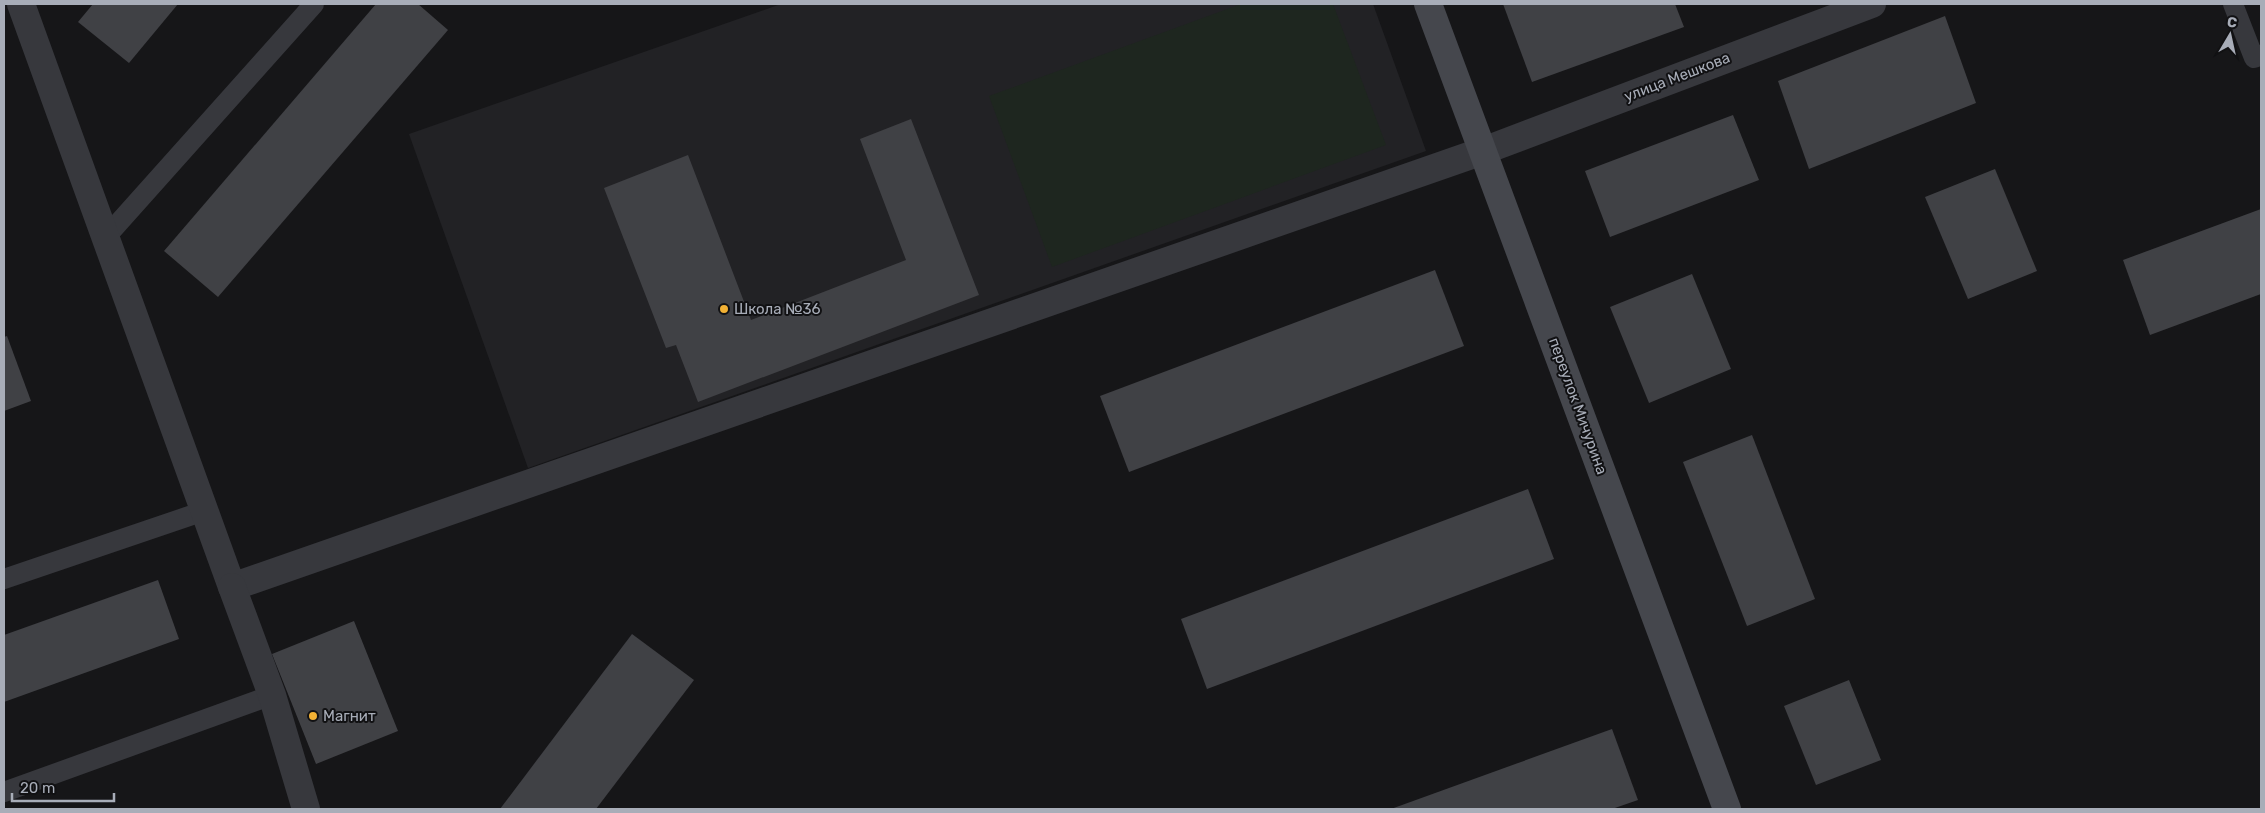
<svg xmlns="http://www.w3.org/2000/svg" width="2265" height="813" viewBox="0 0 2265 813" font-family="Rubik,sans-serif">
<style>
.built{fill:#222225}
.green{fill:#1e261f}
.building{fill:#404145}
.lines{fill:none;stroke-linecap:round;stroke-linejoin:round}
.lane{stroke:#37383d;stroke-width:20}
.street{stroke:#37383d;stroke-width:28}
.secondary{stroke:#45474d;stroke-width:28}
.poi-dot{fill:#f2b134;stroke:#111113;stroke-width:2}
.labels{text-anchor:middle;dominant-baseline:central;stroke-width:4;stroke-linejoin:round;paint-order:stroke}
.street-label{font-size:15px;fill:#a8adb8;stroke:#111113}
.poi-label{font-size:15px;fill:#a8adb8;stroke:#111113;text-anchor:start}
</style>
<rect width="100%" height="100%" fill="#161618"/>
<!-- built -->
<polygon class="built" points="781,4 1373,4 1426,151 528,468 409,134"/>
<!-- green -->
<polygon class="green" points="1241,4 1333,4 1386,145 1052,267 989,96"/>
<!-- building -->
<g class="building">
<polygon points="93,4 178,4 129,63 78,22"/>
<polygon points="376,4 418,4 448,30 218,297 164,251"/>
<polygon points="1503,4 1675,4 1684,27 1532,82"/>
<polygon points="1945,16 1976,103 1809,169 1778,81"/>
<polygon points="1733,115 1759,180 1610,237 1585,171"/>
<polygon points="911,119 979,295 698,402 676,345 666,348 604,188 688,155 751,320 906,260 860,139"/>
<polygon points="1995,169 2037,271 1968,299 1925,197"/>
<polygon points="2261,209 2261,294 2150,335 2123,260"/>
<polygon points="1435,270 1464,346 1129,472 1100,396"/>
<polygon points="1692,274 1731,369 1649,403 1610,307"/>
<polygon points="7,336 31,401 4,411 4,337"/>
<polygon points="1752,435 1815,599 1747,626 1683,462"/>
<polygon points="1528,489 1554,559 1207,689 1181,619"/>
<polygon points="158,580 179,639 4,702 4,635"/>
<polygon points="354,621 398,731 316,764 272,654"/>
<polygon points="632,634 694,680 596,809 500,809"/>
<polygon points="1849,680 1881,760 1816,785 1784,706"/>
<polygon points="1612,729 1638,800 1612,809 1391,809"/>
</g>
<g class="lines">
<!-- lane -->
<g class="lane">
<polyline points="2233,4 2254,58 2261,55"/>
<polyline points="105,238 314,4"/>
<polyline points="4,579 204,511"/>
<polyline points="4,792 272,695"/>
</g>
<!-- street -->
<g class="street">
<polyline points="21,4 232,587 1483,151 1872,4"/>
<polyline points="232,587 272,695 306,809"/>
</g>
<!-- secondary -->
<polyline class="secondary" points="1428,4 1727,809"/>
</g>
<!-- markers -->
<g class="poi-dot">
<circle cx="724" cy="309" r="5"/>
<circle cx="313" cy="716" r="5"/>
</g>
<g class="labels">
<!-- street labels -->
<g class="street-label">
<text transform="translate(1677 77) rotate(-21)">улица Мешкова</text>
<text transform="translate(1578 406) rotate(70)">переулок Мичурина</text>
</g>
<!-- poi labels -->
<g class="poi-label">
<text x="734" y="309">Школа №36</text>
<text x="323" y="716">Магнит</text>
</g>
</g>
<!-- border -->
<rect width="2265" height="813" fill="none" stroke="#a8adb8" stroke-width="10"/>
<!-- north arrow -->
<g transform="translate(2230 35) rotate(9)" stroke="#111113" stroke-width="4" paint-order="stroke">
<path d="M0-4L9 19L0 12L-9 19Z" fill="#a8adb8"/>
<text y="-8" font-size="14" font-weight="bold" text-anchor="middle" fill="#a8adb8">С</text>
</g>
<!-- scale -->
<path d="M12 793v8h102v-8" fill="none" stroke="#a8adb8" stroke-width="2.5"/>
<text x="20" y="793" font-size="15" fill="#a8adb8" stroke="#111113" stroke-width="4" paint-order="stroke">20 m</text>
</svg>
